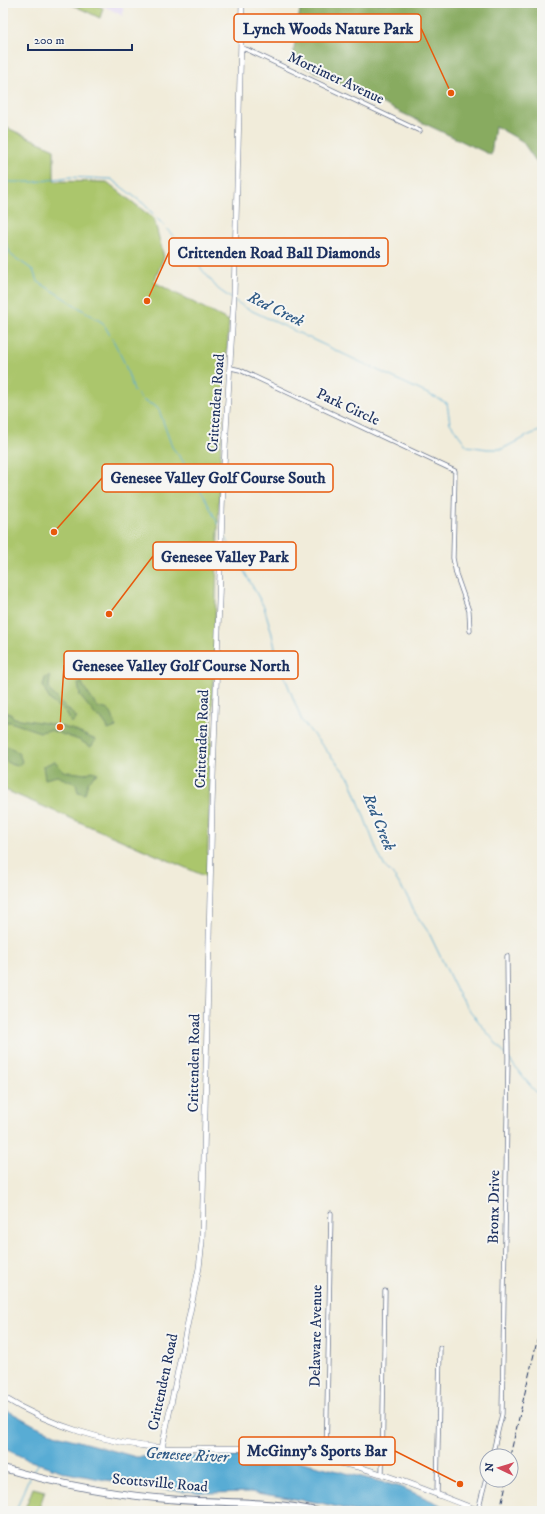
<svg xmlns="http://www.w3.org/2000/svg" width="545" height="1514" viewBox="0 0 545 1514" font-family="'IM FELL DW Pica',serif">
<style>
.built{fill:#e1d4f4}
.green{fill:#abc66c;stroke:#637a65}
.forest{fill:#88ab60;stroke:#526d5f}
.water{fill:#58acd4;stroke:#3a6e99}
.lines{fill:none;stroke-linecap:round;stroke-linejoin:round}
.stream{stroke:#58acd4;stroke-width:1}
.street-casing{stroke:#667189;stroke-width:5}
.secondary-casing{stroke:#667189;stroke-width:6}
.primary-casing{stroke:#667189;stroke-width:8}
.street{stroke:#fff;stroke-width:3.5}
.secondary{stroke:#fff;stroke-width:5}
.primary{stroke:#fff;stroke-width:6}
.rail{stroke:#1b2f5e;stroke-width:1;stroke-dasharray:6 3;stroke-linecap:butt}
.labels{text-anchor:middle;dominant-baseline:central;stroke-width:4;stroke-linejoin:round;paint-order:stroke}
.street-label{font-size:15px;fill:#1b2f5e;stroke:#f6f6f2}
.water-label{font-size:16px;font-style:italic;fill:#305b87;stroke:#f6f6f2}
.leader{fill:none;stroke:#e8590c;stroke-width:1.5}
.callout-dot{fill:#e8590c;stroke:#f6f6f2;stroke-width:1.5}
.callout{fill:#f6f6f2;stroke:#e8590c;stroke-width:1.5}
.callout-label{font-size:16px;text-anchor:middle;font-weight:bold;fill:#1b2f5e}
</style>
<rect width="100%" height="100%" fill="#f6f6f2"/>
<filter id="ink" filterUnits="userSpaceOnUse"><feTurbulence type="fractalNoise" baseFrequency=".025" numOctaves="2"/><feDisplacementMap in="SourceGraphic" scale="8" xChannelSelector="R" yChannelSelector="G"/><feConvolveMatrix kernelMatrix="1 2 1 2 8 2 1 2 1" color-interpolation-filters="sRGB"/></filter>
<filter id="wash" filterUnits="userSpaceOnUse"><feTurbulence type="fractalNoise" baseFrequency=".012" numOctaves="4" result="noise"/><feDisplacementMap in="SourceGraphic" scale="16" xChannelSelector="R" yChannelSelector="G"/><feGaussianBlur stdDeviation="0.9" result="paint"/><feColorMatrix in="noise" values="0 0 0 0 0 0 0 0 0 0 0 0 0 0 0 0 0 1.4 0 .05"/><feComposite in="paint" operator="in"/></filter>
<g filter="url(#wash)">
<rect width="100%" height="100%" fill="#f1ecda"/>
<!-- built -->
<polygon class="built" points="98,3 123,3 123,16"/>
<!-- green -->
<g class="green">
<polygon points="69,3 92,3 103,8 100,18"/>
<polygon points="3,126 54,149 54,181 107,182 154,219 164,257 154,282 229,321 221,439 207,877 3,789"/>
<polygon points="33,1488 45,1491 38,1511 24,1511"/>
</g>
<!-- forest -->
<g class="forest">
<polygon points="301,3 542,3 542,170 522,141 495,126 491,155 292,61"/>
<path d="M49,676l1,2 -1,8 1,5 27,27 -4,4h-3c-5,-17 -7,-10 -17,-19 -5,-4 -7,-12 -10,-17l2,-8z"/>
<path d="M78,683h4c2,5 12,20 16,24 4,2 9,1 12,5 3,3 4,10 6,15l-8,3 -1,-4 -5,-7 -5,-2 -17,-21z"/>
<polygon points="3,712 10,713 14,718 51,724 71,729 96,740 91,747 79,740 50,730 40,732 10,722 3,722"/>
<path d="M3,745c11,4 16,5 19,17l-4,4 -8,-2 -7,-6z"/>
<path d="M55,761l8,10 22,3 7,-3 6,2c-9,6 -11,11 -13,21l-7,-2 -2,-8 -19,-8 -12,3 -2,-13z"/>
</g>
<!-- water -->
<polygon class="water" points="3,1408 34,1425 60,1436 136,1457 279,1456 401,1487 454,1511 354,1511 321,1503 250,1492 210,1493 156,1489 67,1473 31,1461 3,1448"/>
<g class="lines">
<!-- stream -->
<g class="stream">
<polyline points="3,182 35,182 69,177 111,179 144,204 185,249 218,289 232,299"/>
<polyline points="3,236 11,255 33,270 37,281 103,323 114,342 124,362 134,391 144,401 155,406 159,410 172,447 183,461 192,481 203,494 218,524"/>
<polyline points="235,301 246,308 447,403 450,423 467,446 487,449 502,449 529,435 542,430"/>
<polyline points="225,537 264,607 271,630 277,657 302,721 350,779 377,851 385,867 394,876 409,899 415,913 429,933 456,989 467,1007 507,1057"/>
<polyline points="509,1059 522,1076 542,1099"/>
<polyline points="32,1474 39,1463"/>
<polyline points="16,1511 25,1487 29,1478"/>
</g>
</g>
</g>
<g filter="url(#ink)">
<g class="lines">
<defs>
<g id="street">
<polyline points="241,48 248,50 420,131"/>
<polyline points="231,368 240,370 455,471 453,558 456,574 469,611 470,631"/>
<polyline points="492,1456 502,1414 508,1058 507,956"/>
<polyline points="326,1460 331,1213"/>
<polyline points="382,1474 385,1291"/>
<polyline points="437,1495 440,1348"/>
<polyline points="478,1510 487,1475"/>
</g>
<g id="secondary">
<path d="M3,1397c45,28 106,47 160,51 37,2 74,-2 112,2 16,2 31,6 47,10 12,2 24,4 36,7 41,11 82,29 122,44"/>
<polyline points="162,1448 199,1268 202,1242 212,807 223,483 234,295 242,3"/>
</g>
<path id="primary" d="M3,1468c58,17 117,28 177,32 44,3 94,1 136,11"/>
</defs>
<!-- street casing -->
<use href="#street" class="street-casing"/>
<!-- secondary casing -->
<use href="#secondary" class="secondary-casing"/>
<!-- primary casing -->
<use href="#primary" class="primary-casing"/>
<!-- street -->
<use href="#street" class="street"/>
<!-- secondary -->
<use href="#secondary" class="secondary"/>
<!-- primary -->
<use href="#primary" class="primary"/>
<!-- rail -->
<g class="rail">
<polyline points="510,1456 542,1320"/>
<polyline points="66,1511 67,1510"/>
<polyline points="500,1511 507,1480"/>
</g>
</g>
</g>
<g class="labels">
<!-- street labels -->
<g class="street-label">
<text transform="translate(336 78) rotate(25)">Mortimer Avenue</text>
<text transform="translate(216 403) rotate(-86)">Crittenden Road</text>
<text transform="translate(348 407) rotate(25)">Park Circle</text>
<text transform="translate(202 739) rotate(-88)">Crittenden Road</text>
<text transform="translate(194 1063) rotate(-89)">Crittenden Road</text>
<text transform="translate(494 1207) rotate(-89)">Bronx Drive</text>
<text transform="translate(316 1336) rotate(-89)">Delaware Avenue</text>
<text transform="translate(163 1382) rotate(-78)">Crittenden Road</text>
<text transform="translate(160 1483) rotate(5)">Scottsville Road</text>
</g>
<!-- water labels -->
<g class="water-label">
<text transform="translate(276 309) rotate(26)">Red Creek</text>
<text transform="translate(379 822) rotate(68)">Red Creek</text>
<text transform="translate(187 1455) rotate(3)">Genesee River</text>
</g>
</g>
<!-- callouts -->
<path class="leader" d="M451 93L421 28M147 301L169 252M54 532L102 478M109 614L153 556M60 727L64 665M460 1484L395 1451"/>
<g class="callout-dot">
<circle cx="451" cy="93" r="4"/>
<circle cx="147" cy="301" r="4"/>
<circle cx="54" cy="532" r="4"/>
<circle cx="109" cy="614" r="4"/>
<circle cx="60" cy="727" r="4"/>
<circle cx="460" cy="1484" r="4"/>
</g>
<g class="callout">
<rect x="234" y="14" width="187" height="28" rx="4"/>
<rect x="169" y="238" width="219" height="28" rx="4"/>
<rect x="102" y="464" width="231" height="28" rx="4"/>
<rect x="153" y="542" width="143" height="28" rx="4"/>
<rect x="64" y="651" width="234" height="28" rx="4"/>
<rect x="239" y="1437" width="156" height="28" rx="4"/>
</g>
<g class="callout-label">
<text x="328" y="34">Lynch Woods Nature Park</text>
<text x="279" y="258">Crittenden Road Ball Diamonds</text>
<text x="218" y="483">Genesee Valley Golf Course South</text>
<text x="225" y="562">Genesee Valley Park</text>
<text x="181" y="671">Genesee Valley Golf Course North</text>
<text x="317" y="1456">McGinny's Sports Bar</text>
</g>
<!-- margin -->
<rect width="545" height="1514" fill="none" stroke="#f6f6f2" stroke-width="16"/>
<!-- north arrow -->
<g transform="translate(499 1468) rotate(274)"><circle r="19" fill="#f6f6f2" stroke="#9ea6b7"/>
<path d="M0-3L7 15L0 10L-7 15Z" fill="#d1495b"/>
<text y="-6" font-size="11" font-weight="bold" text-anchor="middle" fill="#1b2f5e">N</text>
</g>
<!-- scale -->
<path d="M28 44v6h104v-6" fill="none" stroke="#1b2f5e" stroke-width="2"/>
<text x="34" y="44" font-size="12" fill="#1b2f5e" stroke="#f6f6f2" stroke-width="3" paint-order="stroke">200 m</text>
</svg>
